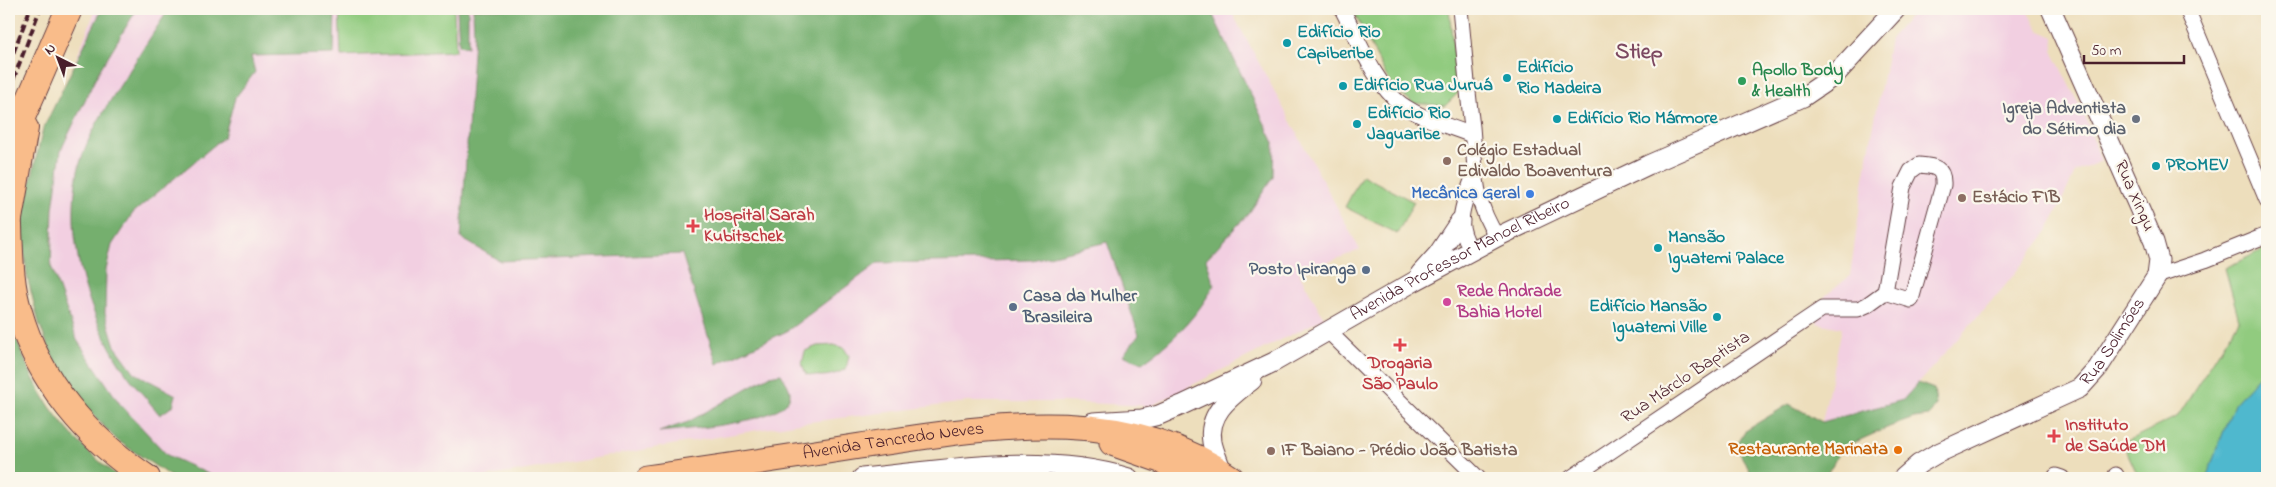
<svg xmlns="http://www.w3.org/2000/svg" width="2276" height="487" viewBox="0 0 2276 487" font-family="'Indie Flower',sans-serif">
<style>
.built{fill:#f2cfe1}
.green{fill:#91cb7f;stroke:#6e7555}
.forest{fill:#74af6e;stroke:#5f674c}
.water{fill:#50b8ce;stroke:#4d6c7c}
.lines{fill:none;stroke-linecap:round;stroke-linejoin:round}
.minor-casing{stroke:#623c41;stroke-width:17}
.tertiary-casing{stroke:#623c41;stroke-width:21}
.primary-casing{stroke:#623c41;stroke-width:27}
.trunk-casing{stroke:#623c41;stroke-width:28}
.minor{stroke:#fff;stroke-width:15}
.tertiary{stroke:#fff;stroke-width:19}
.primary{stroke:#f9bc8a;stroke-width:25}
.trunk{stroke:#f9bc8a;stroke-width:26}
.rail{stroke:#4a1f2b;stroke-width:4;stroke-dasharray:8 4;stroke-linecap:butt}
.culture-dot{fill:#0f9aa8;stroke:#fbf7ec;stroke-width:2}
.leisure-dot{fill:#2e9e5b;stroke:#fbf7ec;stroke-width:2}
.worship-dot{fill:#6b7280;stroke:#fbf7ec;stroke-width:2}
.education-dot{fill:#8d6e63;stroke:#fbf7ec;stroke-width:2}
.shop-dot{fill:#3f7fe0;stroke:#fbf7ec;stroke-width:2}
.health-dot{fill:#e0444e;stroke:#fbf7ec;stroke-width:2}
.service-dot{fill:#5c6f8a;stroke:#fbf7ec;stroke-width:2}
.hotel-dot{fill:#d1479c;stroke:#fbf7ec;stroke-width:2}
.food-dot{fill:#e8710a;stroke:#fbf7ec;stroke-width:2}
.labels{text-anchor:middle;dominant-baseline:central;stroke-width:4.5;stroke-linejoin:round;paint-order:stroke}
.culture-label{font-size:18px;font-weight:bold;fill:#0d838f;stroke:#fbf7ec;text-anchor:start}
.leisure-label{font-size:18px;font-weight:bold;fill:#27864d;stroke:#fbf7ec;text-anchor:start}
.worship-label{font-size:18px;font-weight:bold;fill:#5b616d;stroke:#fbf7ec;text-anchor:end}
.education-label{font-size:18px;font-weight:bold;fill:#785e54;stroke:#fbf7ec;text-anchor:start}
.shop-label{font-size:18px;font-weight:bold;fill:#366cbe;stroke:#fbf7ec;text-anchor:end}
.street-label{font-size:18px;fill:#4a1f2b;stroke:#fbf7ec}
.health-label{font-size:18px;font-weight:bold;fill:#be3a42;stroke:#fbf7ec;text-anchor:start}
.service-label{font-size:18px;font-weight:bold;fill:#4e5e75;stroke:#fbf7ec;text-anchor:end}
.hotel-label{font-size:18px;font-weight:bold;fill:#b23c85;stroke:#fbf7ec;text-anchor:start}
.food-label{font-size:18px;font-weight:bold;fill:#c56008;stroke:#fbf7ec;text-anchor:end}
.district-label{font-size:22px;font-weight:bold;fill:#7c4861;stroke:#fbf7ec}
</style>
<rect width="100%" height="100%" fill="#fbf7ec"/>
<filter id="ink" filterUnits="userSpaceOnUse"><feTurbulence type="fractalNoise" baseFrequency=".02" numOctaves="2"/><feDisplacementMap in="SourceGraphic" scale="10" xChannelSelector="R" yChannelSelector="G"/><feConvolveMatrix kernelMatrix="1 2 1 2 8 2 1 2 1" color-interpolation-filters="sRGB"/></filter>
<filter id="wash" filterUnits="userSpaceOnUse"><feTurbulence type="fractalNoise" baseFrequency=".0096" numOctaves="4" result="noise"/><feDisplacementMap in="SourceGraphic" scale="20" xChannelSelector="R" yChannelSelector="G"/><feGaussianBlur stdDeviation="1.12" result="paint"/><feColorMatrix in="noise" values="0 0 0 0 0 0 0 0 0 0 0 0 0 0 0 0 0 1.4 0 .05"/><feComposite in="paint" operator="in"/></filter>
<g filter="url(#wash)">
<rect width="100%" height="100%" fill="#eddebc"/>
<!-- built -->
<g class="built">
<polygon points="96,9 1230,9 1360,250 1299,273 1324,318 1151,406 1063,402 967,402 793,424 479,478 192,478 125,435 35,265 51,122"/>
<polygon points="1916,9 2022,9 2028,13 2040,31 2054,37 2053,53 2086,119 2101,161 2075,172 2048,231 2004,287 1903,400 1822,422 1842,328 1817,323 1825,296 1850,276 1864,178 1890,39"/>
</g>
<!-- green -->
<g class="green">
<polygon points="339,9 454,9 456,51 341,56"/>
<polygon points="1352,9 1449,9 1458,93 1445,106 1413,103 1391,85"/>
<polygon points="1362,175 1414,202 1397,234 1345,207"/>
<polygon points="2267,248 2267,478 2139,478 2123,443 2178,416 2239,320 2225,268"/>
<path d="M834,345l10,3 5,8 -3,13c-13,7 -25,9 -40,5l-4,-10 3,-13 12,-5z"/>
</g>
<!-- forest -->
<g class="forest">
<polygon points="102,9 137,9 99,71 61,150 53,209 51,266 77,340 120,404 167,455 217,478 173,478 117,440 94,416 72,390 52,356 39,323 27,276 21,222 43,129"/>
<path d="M169,9h166l-1,45 -83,2 4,16 -20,26 -11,39 -91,76 -21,32 -6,25 -1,43 10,33 20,27 41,22 -3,11 -13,9c-15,-18 -32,-37 -44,-57 -32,-55 -51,-123 -38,-187 8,-35 29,-65 48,-95 14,-22 28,-45 43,-67z"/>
<polygon points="457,9 468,9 468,47 459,45"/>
<path d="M473,9h737l64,134 -1,34 -24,36 -43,46 8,26c-16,31 -43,58 -72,78l-19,-8 16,-20 -32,-93 -75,18 -154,3 -91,68 -70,33 -35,-110 -182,7 -39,-23 13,-202z"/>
<path d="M9,317c23,73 50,114 111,161h-111z"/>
<path d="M781,374c3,5 8,12 9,18 3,32 -108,37 -131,40l29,-10 81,-46z"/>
<polygon points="1918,383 1934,389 1936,405 1929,416 1914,418 1889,427 1842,448 1825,478 1754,478 1736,447 1746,430 1789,404 1822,422 1903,400"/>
</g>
<!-- water -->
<polygon class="water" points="2267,367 2267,467 2264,478 2206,478 2234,404"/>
</g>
<g filter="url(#ink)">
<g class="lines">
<defs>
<g id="minor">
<path d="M1342,9c15,28 33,76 59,95 21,15 48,22 71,31"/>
<path d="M1460,9c4,39 7,79 12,118 4,44 0,71 25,110"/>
<polyline points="2187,9 2267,200"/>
<path d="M1472,251c-19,-29 -9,-45 2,-76"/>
<polyline points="2157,276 2205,260 2267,235"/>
<polyline points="1328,331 1478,478"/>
<polyline points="2056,476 2062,478"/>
<path d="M1571,478l251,-169h36l9,-4 18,-13 18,-105 8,-16 8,-6c16,1 25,3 24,20l-32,115 -26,-8"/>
<polyline points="2115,478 2116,475"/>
</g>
<g id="tertiary">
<polyline points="1420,274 1438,254 1460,221"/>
<path id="s1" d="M1093,422l49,-3 17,-4 23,-10 92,-43 141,-81 82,-44 151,-72 155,-68 31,-21 62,-67"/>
<path d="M1222,472c-3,-10 -8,-20 -10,-30 -5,-30 20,-46 40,-62"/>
<path d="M862,478c89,-9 180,-26 267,0"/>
<path id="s2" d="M1903,478l16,-14 17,-10 144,-66 18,-20 59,-92 2,-16 -5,-18 -103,-233"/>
</g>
<g id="primary">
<polyline points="1112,443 1163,461 1193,478"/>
<path id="s3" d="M646,478c72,-10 143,-21 214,-32 125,-18 260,-46 371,32"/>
</g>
<g id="trunk">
<polyline points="9,147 69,9"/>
<polyline points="9,219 25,128"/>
<path d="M9,225c1,28 1,60 10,87 20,70 69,127 128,166"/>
</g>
</defs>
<!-- minor casing -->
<use href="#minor" class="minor-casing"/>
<!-- tertiary casing -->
<use href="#tertiary" class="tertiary-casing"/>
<!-- primary casing -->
<use href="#primary" class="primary-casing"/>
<!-- trunk casing -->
<use href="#trunk" class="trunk-casing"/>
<!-- minor -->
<use href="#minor" class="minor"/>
<!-- tertiary -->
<use href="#tertiary" class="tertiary"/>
<!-- primary -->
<use href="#primary" class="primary"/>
<!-- trunk -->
<use href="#trunk" class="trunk"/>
<!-- rail -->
<g class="rail">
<polyline points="9,64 30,9"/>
<polyline points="9,91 40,9"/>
</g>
</g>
</g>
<!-- markers -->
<g class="culture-dot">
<circle cx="1287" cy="43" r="5"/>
<circle cx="1507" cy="78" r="5"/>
<circle cx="1343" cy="86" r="5"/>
<circle cx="1557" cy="119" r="5"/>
<circle cx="1357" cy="124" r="5"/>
<circle cx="2156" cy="166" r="5"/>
<circle cx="1658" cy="248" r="5"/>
<circle cx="1717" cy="317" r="5"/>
</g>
<circle class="leisure-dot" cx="1742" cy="81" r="5"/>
<circle class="worship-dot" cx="2136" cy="119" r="5"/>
<g class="education-dot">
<circle cx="1447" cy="161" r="5"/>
<circle cx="1962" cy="198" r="5"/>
<circle cx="1271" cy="451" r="5"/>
</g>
<circle class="shop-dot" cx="1530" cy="194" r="5"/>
<g class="health-dot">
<path d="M690.5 218.5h5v5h5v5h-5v5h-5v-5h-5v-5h5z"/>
<path d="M1397.5 337.5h5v5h5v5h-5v5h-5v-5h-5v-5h5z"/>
<path d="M2051.5 428.5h5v5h5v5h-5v5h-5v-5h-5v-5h5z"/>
</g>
<g class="service-dot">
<circle cx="1366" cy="270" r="5"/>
<circle cx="1013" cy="307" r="5"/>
</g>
<circle class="hotel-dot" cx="1447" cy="302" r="5"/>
<circle class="food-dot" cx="1898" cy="450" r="5"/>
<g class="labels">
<!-- culture labels -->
<g class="culture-label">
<text x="1297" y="33">Edifício Rio<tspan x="1297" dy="21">Capiberibe</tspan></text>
<text x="1517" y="68">Edifício<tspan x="1517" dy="21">Rio Madeira</tspan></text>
<text x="1353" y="86">Edifício Rua Juruá</text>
<text x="1367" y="114">Edifício Rio<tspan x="1367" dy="21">Jaguaribe</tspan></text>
<text x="1567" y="119">Edifício Rio Mármore</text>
<text x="2166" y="166">PROMEV</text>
<text x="1668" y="238">Mansão<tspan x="1668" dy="21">Iguatemi Palace</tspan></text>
<text x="1707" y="307" text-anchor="end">Edifício Mansão<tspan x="1707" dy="21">Iguatemi Ville</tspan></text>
</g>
<!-- leisure labels -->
<g class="leisure-label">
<text x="1752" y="71">Apollo Body<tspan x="1752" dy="21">&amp; Health</tspan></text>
</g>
<!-- worship labels -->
<g class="worship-label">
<text x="2126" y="109">Igreja Adventista<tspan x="2126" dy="21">do Sétimo dia</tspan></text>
</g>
<!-- education labels -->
<g class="education-label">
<text x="1457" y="151">Colégio Estadual<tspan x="1457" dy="21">Edivaldo Boaventura</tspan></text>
<text x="1972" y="198">Estácio FIB</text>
<text x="1281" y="451">IF Baiano - Prédio João Batista</text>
</g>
<!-- shop labels -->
<g class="shop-label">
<text x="1520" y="194">Mecânica Geral</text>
</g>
<!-- street labels -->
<g class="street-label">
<text transform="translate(2134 196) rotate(66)">Rua Xingu</text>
<text stroke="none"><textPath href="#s1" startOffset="406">Avenida Professor Manoel Ribeiro</textPath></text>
<text stroke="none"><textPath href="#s2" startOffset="256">Rua Solimões</textPath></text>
<text transform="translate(1686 378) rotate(-34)">Rua Márclo Baptista</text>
<text stroke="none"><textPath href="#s3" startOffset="250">Avenida Tancredo Neves</textPath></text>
</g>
<!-- health labels -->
<g class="health-label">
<text x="704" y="216">Hospital Sarah<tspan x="704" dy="21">Kubitschek</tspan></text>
<text x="1400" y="364" text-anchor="middle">Drogaria<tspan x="1400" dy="21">São Paulo</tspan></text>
<text x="2065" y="426">Instituto<tspan x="2065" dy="21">de Saúde DM</tspan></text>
</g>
<!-- service labels -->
<g class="service-label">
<text x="1356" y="270">Posto Ipiranga</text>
<text x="1023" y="297" text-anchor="start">Casa da Mulher<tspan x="1023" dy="21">Brasileira</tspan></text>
</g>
<!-- hotel labels -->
<g class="hotel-label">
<text x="1457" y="292">Rede Andrade<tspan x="1457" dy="21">Bahia Hotel</tspan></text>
</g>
<!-- food labels -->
<g class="food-label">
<text x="1888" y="450">Restaurante Marinata</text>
</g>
<!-- district labels -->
<g class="district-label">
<text x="1639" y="53">Stiep</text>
</g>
</g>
<!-- margin -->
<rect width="2276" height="487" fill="none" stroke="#fbf7ec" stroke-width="30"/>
<!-- north arrow -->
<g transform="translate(58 58) rotate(318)" stroke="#fbf7ec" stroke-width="4" paint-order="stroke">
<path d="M0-4L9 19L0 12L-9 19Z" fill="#4a1f2b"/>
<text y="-8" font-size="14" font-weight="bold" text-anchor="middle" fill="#4a1f2b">N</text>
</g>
<!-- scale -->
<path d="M2084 55v8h100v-8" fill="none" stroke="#4a1f2b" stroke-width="2.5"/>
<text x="2091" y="55" font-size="15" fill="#4a1f2b" stroke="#fbf7ec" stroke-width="4" paint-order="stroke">50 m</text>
</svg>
